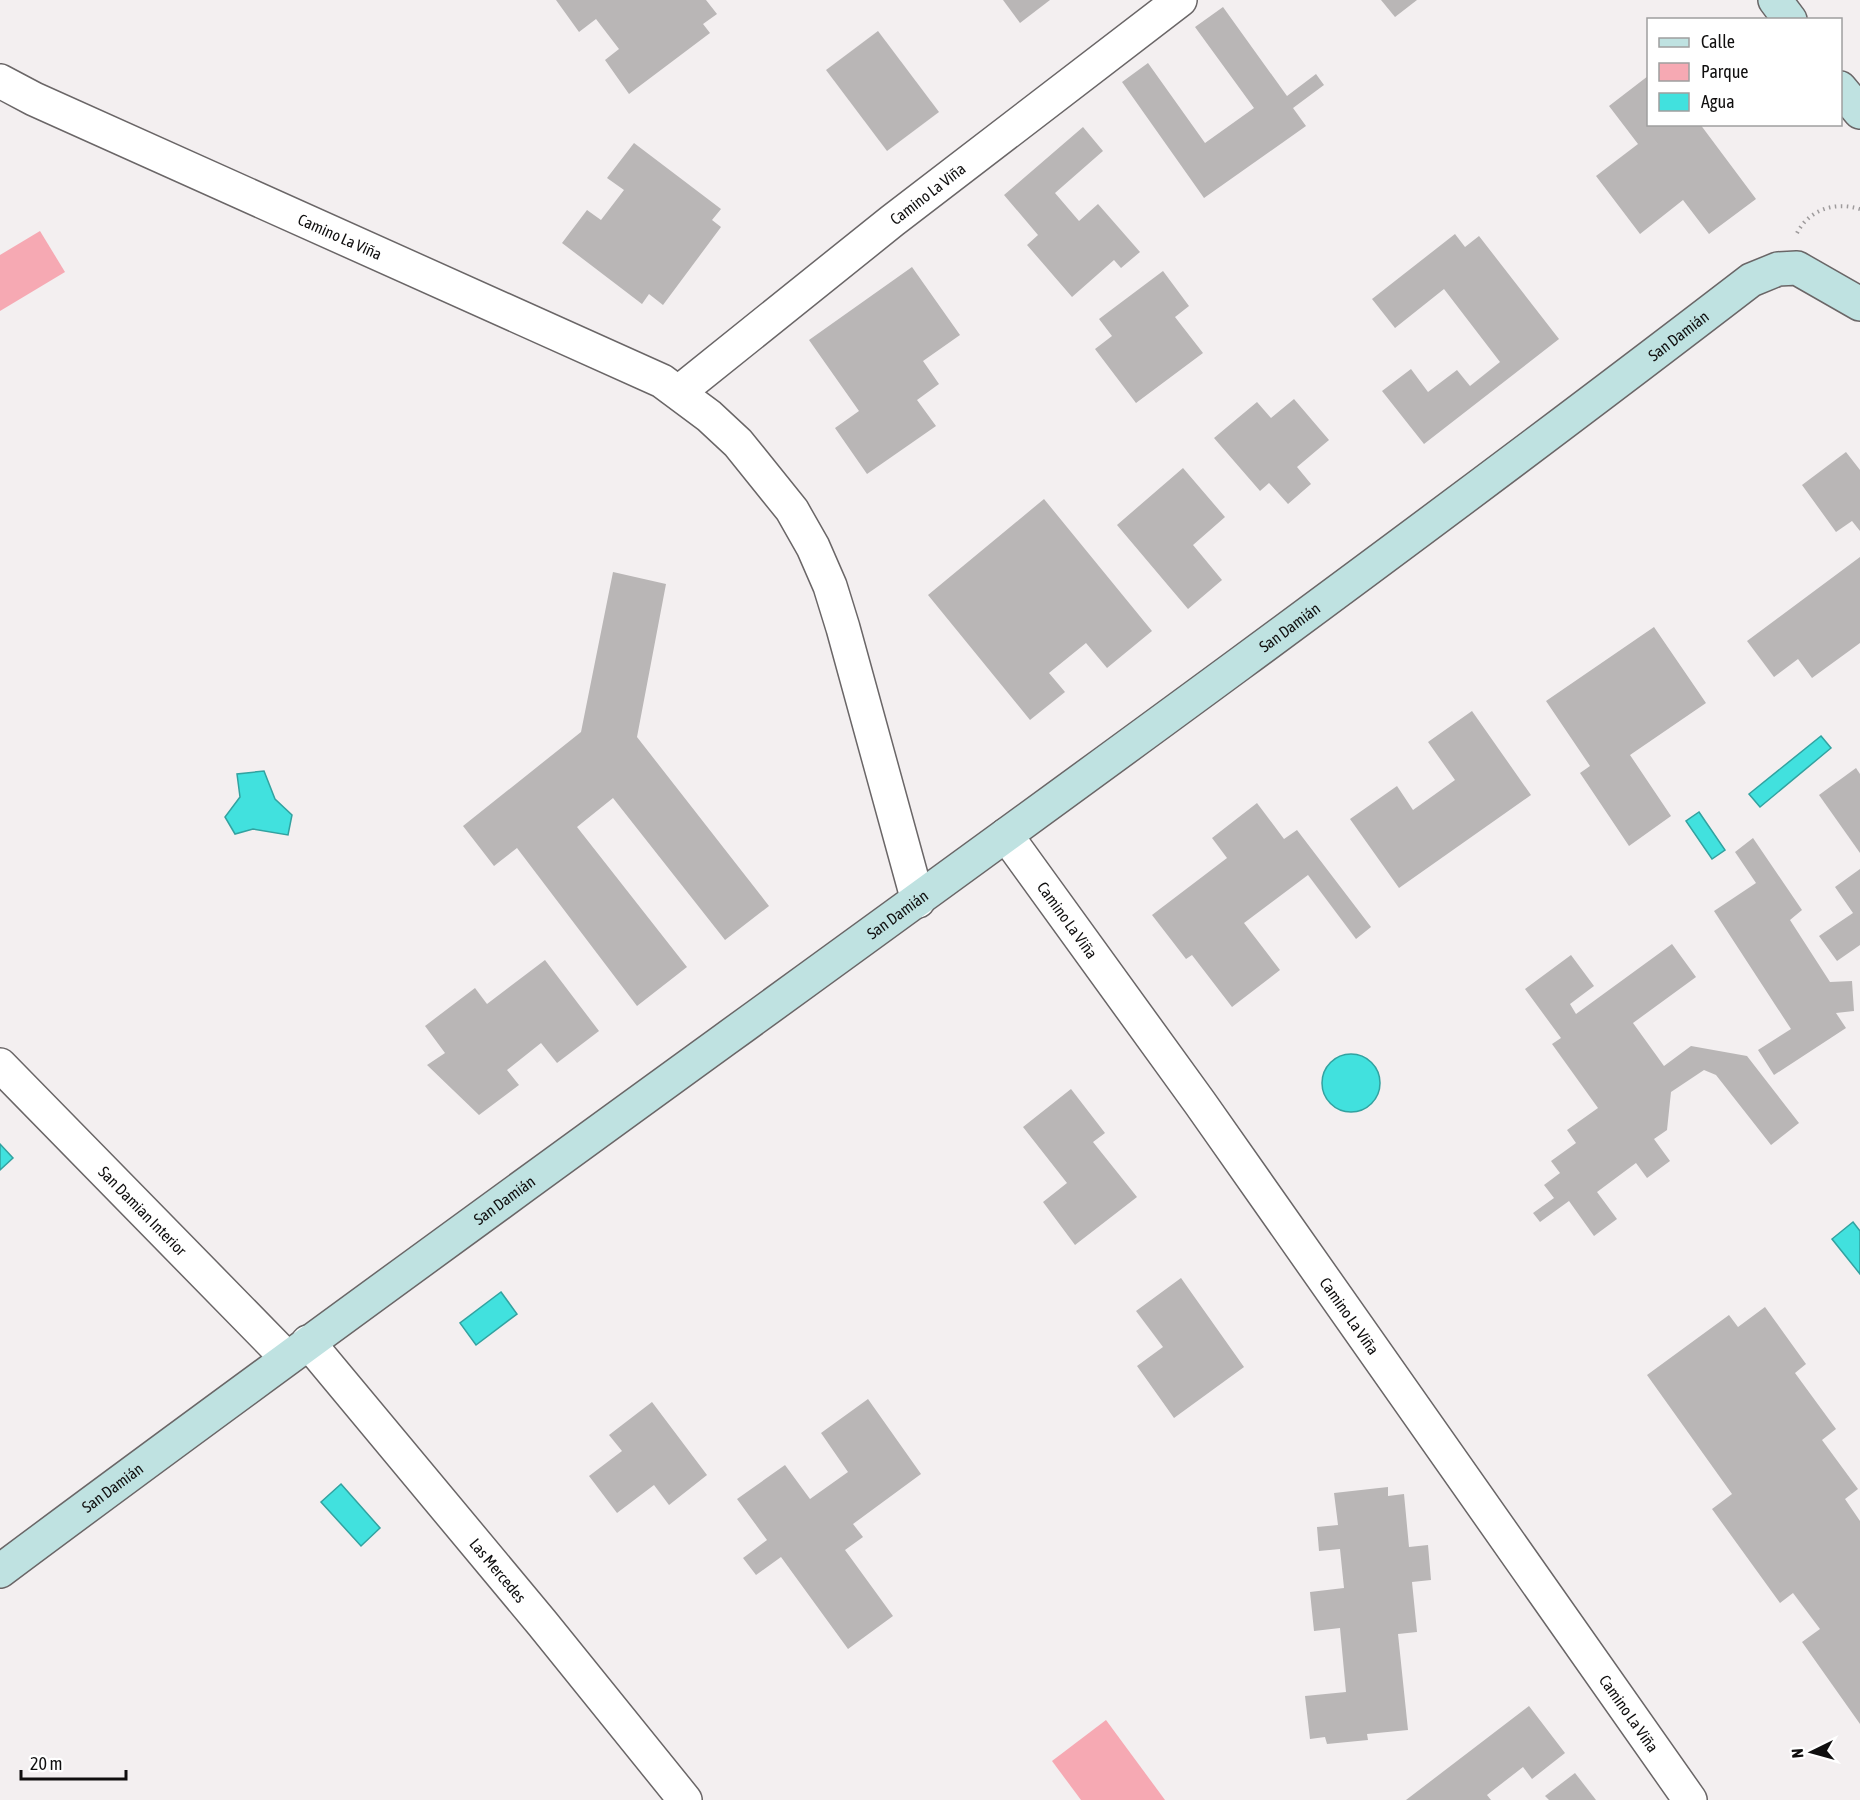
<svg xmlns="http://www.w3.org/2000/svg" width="1860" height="1800" viewBox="0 0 1860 1800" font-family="'Asap Condensed',sans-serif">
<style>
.green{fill:#f6a9b3}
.water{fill:#41e1de;stroke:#32a2a0;stroke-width:1.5}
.building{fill:#b9b6b6}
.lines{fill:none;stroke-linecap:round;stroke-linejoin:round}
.street-casing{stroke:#6a6667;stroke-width:36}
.secondary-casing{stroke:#6a6667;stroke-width:36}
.path{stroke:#9e9b9c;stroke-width:4;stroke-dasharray:1.5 4.5;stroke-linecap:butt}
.street{stroke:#fff;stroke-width:33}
.secondary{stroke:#bfe2e1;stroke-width:33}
.labels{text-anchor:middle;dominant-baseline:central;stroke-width:6;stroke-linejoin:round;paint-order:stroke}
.street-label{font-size:16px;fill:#100f0f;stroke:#fff}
</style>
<rect width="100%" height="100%" fill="#f3eff0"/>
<!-- green -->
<g class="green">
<polygon points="40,231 65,272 0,311 0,255"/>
<polygon points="1106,1720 1165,1800 1081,1800 1052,1761"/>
</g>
<!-- water -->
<g class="water">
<polygon points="1821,736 1831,748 1760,807 1749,794"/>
<polygon points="264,771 275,799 292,815 288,835 253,829 235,834 225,817 240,797 237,774"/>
<polygon points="1699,812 1725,850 1712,859 1686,821"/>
<circle cx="1351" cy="1083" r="29"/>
<polygon points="0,1144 13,1158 0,1170"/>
<polygon points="1853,1222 1860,1231 1860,1274 1832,1239"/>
<polygon points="501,1292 517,1314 476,1345 460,1323"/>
<polygon points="341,1484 380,1528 361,1546 321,1502"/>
</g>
<!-- building -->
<g class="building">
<polygon points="556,0 706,0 717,14 703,24 710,33 629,94 605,60 619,49 596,19 579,32"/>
<polygon points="1003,0 1050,0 1020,23"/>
<polygon points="1381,0 1417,0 1395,17"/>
<polygon points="1223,7 1287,96 1316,74 1324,85 1293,108 1306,126 1204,198 1122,82 1148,63 1205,143 1254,108 1195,27"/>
<polygon points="878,31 939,112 887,151 826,70"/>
<polygon points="1648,76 1648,124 1700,124 1756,199 1709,234 1683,200 1640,234 1596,176 1638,144 1609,106"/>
<polygon points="1083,127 1103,151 1055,193 1079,221 1098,204 1140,252 1121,268 1114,260 1072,297 1027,245 1038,235 1004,195"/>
<polygon points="634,143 721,209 712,220 721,227 663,305 649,294 642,304 562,243 587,210 601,220 624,190 607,178"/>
<polygon points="1455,234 1465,247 1479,236 1559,339 1424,444 1382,391 1411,369 1428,392 1457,370 1470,386 1500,362 1444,289 1395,328 1372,299"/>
<polygon points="912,267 960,335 923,361 939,384 917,400 936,426 867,474 835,428 859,411 809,340"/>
<polygon points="1163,271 1189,306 1175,317 1203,353 1136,403 1095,349 1112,336 1099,319"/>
<polygon points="1294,399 1329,440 1297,467 1311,484 1288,504 1269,483 1260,491 1214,438 1257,402 1271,418"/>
<polygon points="1846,452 1860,470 1860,531 1852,521 1836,532 1802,485"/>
<polygon points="1183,468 1225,517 1193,545 1222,580 1188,609 1117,525"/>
<polygon points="1044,499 1152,631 1107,668 1086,643 1049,673 1065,692 1030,720 928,595"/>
<polygon points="1860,557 1860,643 1812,678 1798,659 1774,677 1747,641"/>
<polygon points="613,572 666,584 637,737 769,906 725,940 613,798 577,827 687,967 637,1006 517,848 494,866 463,826 581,732"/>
<polygon points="1654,627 1706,703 1630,755 1671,816 1629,846 1580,773 1590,766 1546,701"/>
<polygon points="1472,711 1531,795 1399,888 1350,819 1397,786 1413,810 1455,780 1428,742"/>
<polygon points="1856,768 1860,774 1860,853 1819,795"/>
<polygon points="1257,803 1284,839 1297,830 1371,927 1356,939 1308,875 1244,923 1280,970 1232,1007 1192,955 1186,959 1152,915 1227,858 1212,838"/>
<polygon points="1753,838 1802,910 1790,920 1830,982 1852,981 1854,1011 1836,1013 1846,1028 1774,1075 1758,1050 1791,1029 1714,911 1756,883 1735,852"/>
<polygon points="1860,869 1860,945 1837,961 1819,936 1853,913 1835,887"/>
<polygon points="1672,944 1696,977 1633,1023 1664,1066 1691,1046 1747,1056 1799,1123 1771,1145 1716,1075 1704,1070 1671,1092 1667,1130 1654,1139 1670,1161 1647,1178 1636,1163 1597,1192 1617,1219 1594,1236 1569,1201 1540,1222 1533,1213 1554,1198 1544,1185 1560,1173 1551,1161 1576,1143 1567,1130 1598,1108 1552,1044 1561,1038 1525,989 1571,955 1594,986 1570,1004 1576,1014"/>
<polygon points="545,960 599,1031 557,1063 541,1043 507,1070 519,1085 479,1115 427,1065 445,1053 425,1026 475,988 487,1004"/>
<polygon points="1071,1089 1105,1133 1093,1142 1137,1197 1075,1245 1043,1202 1067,1183 1023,1127"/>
<polygon points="1181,1278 1244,1367 1174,1418 1137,1366 1163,1347 1136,1311"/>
<polygon points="1765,1307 1806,1364 1795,1373 1836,1429 1822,1440 1858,1489 1845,1499 1860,1521 1860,1724 1802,1642 1820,1629 1793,1593 1780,1603 1712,1509 1732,1494 1647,1375 1729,1315 1738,1327"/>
<polygon points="868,1399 921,1474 853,1524 863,1537 845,1550 893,1616 848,1649 781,1557 756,1575 743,1558 767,1540 737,1499 785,1465 810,1499 848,1472 821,1433"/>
<polygon points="652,1402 707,1475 669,1505 654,1485 617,1513 589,1476 622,1451 609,1435"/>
<polygon points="1388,1487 1388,1496 1404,1494 1409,1547 1428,1545 1431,1580 1412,1582 1417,1632 1398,1634 1408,1730 1367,1734 1368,1740 1327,1744 1325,1737 1310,1739 1305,1696 1346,1692 1340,1628 1314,1631 1310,1592 1344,1588 1340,1549 1319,1551 1317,1527 1338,1525 1334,1493"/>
<polygon points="1529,1706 1565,1753 1532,1779 1523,1767 1487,1795 1491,1800 1406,1800"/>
<polygon points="1575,1773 1596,1800 1549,1800 1545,1796"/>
</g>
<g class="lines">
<defs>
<g id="street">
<path id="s1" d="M0,81l34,18 628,282 47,35 29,27 54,67 21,37 17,39 13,42 75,273"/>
<path id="s2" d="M679,392l213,-171 288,-221"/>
<path id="s3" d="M1006,835l194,268 490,697"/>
<path id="s4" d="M0,1065l286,292"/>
<path id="s5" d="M308,1342l234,281 143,177"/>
</g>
<g id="secondary">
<polyline points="1775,0 1790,20"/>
<polyline points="1840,88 1860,112"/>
<path id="s6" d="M0,1571c581,-434 1176,-849 1751,-1291l27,-11 19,-1 63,36"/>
</g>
</defs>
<!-- street casing -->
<use href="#street" class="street-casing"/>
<!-- secondary casing -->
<use href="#secondary" class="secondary-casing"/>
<!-- path -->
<path class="path" d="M1797,233c12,-23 37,-32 63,-24"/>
<!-- street -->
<use href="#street" class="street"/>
<!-- secondary -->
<use href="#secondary" class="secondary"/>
</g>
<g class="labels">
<!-- street labels -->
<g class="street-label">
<text stroke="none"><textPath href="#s2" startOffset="318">Camino La Viña</textPath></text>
<text stroke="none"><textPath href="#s1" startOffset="374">Camino La Viña</textPath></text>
<text stroke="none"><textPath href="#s6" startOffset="2084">San Damián</textPath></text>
<text stroke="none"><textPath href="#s6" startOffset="1598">San Damián</textPath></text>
<text stroke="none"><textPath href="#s6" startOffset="1112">San Damián</textPath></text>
<text stroke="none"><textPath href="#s3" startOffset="105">Camino La Viña</textPath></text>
<text stroke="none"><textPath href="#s6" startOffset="626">San Damián</textPath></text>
<text stroke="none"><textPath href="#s4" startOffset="204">San Damian Interior</textPath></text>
<text stroke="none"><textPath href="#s3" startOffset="591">Camino La Viña</textPath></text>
<text stroke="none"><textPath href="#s6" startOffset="140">San Damián</textPath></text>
<text stroke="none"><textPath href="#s5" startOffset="297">Las Mercedes</textPath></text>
<text stroke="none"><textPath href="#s3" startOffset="1077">Camino La Viña</textPath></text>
</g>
</g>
<!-- legend -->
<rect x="1647" y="18" width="195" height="108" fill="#ffffff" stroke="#9f9f9f" stroke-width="1.5"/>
<rect x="1659" y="38" width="30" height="9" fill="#bfe2e1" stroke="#9f9f9f" stroke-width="1.5"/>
<text x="1701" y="48" font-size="18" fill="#100f0f">Calle</text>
<rect x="1659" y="63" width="30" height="18" fill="#f6a9b3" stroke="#9f9f9f" stroke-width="1.5"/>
<text x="1701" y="78" font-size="18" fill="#100f0f">Parque</text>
<rect x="1659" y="93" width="30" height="18" fill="#41e1de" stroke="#9f9f9f" stroke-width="1.5"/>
<text x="1701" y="108" font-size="18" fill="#100f0f">Agua</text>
<!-- north arrow -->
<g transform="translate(1812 1752) rotate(265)" stroke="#ffffff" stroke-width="4.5" paint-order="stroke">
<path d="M0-4.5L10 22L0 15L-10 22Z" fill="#100f0f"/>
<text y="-9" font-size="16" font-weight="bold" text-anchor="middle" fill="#100f0f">N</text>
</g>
<!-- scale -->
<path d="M21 1770v9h105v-9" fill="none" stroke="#100f0f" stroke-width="3"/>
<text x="30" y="1770" font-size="18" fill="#100f0f" stroke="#ffffff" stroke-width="4.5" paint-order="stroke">20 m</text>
</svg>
